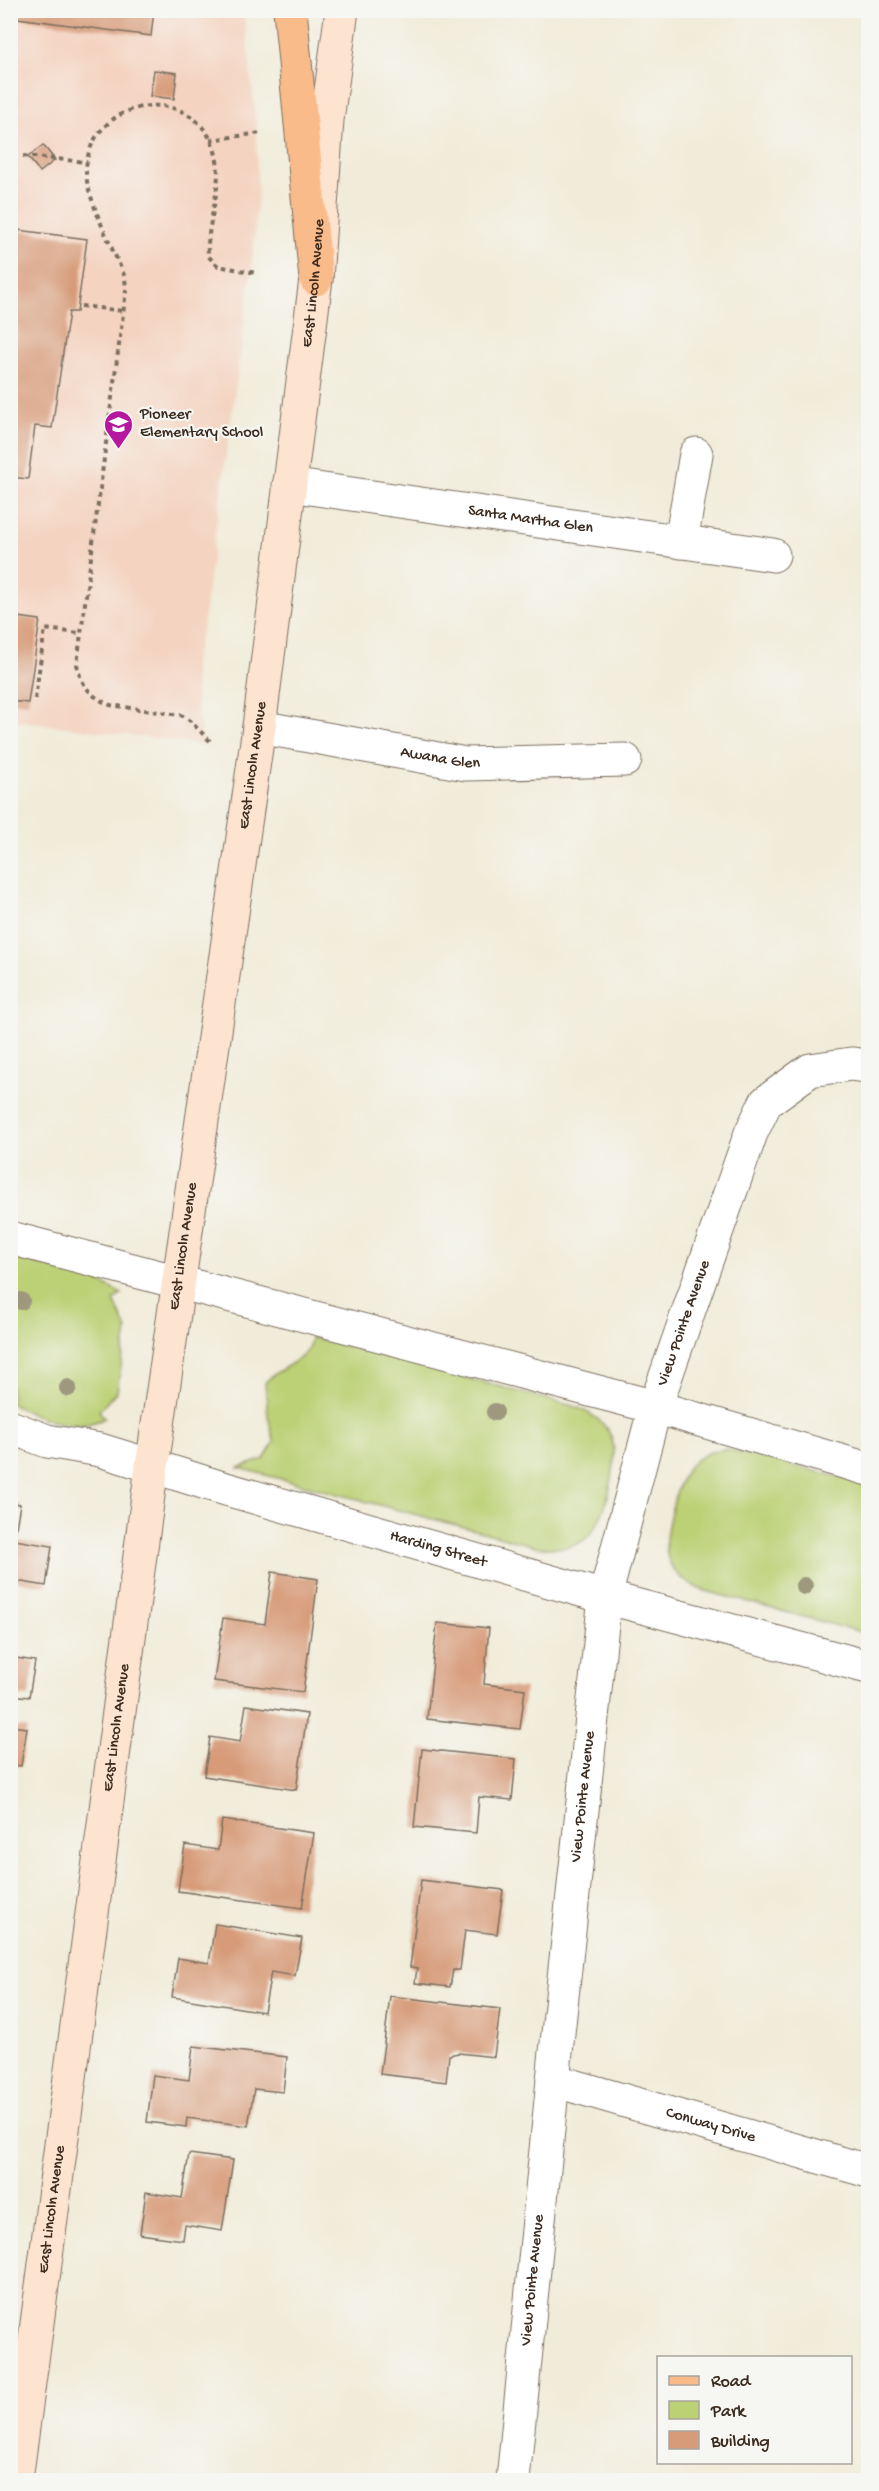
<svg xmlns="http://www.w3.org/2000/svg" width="879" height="2491" viewBox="0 0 879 2491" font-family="'Gochi Hand',sans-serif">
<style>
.built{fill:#f4d3c0}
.green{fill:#bcd074;stroke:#7c7d49;stroke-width:1.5}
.building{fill:#d79b79}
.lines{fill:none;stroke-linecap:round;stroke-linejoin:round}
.minor-casing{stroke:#7b6e5f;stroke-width:35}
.tertiary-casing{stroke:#7b6e5f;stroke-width:35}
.secondary-casing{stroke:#7b6e5f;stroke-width:35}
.primary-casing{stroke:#7b6e5f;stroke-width:35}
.path{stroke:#7b6e5f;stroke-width:4;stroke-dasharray:4.5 4.5;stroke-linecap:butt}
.minor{stroke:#fff;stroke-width:33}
.tertiary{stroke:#fff;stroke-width:33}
.secondary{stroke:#fde4d1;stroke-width:33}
.primary{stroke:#fabb8b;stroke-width:33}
.tree{fill:#9e987e}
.labels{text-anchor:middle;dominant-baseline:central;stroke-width:4.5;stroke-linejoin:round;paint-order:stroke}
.street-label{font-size:16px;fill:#3b2a1e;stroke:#f6f6f2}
.poi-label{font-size:16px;fill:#3b2a1e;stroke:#f6f6f2;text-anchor:start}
</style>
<rect width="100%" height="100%" fill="#f6f6f2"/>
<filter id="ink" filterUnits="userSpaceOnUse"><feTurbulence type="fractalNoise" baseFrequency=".0167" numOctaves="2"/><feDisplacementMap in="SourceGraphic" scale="12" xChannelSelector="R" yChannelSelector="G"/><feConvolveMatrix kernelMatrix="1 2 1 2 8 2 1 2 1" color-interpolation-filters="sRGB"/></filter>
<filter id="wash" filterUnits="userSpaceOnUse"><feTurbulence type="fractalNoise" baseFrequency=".008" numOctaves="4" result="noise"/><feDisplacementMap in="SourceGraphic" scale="24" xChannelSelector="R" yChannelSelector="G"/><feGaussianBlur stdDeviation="1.35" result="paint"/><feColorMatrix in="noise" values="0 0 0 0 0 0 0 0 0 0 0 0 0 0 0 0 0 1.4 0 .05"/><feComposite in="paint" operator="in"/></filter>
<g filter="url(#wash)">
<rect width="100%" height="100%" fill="#f1ecd9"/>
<!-- built -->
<polygon class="built" points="11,11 244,11 256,124 258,195 251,275 203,623 194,663 197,711 204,745 11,720"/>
<!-- green -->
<g class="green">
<path d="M11,1257l83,22 28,15 -8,6 13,30 -10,61 -18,20 6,7c-31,16 -65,0 -94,-14z"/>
<path d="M311,1337l262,69c46,17 46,43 36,86 -11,42 -24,61 -70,55l-300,-79 25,-9 8,-13 2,-5 -6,-25 -3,-33c14,-18 46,-21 46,-46z"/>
<path d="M727,1449l141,35v150l-166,-44c-42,-18 -40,-44 -30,-82 9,-33 17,-56 55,-59z"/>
</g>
<g id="blocks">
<!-- building -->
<g class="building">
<polygon points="10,10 154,10 151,36 10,17"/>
<polygon points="154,70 177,73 174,99 150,96"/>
<polygon points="43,145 55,160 40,172 28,157"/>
<polygon points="10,229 87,239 77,312 69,312 52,428 35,426 28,479 10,477"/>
<polygon points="10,616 40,620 28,703 10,701"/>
<polygon points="10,1503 20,1504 14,1540 52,1546 46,1586 10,1580"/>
<polygon points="272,1572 318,1579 303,1692 214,1681 223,1618 265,1624"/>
<polygon points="437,1623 489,1628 484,1684 525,1689 520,1729 427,1719"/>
<polygon points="10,1657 35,1661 29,1697 10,1695"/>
<polygon points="246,1705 307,1714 296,1790 204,1776 210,1737 240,1742"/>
<polygon points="10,1726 27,1728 21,1766 10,1765"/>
<polygon points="422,1749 516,1759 512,1800 479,1797 476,1833 414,1827"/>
<polygon points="222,1820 314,1833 302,1908 178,1891 185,1845 218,1850"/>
<polygon points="421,1880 503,1890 497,1934 465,1930 460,1970 453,1970 450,1987 415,1983 417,1968 410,1967"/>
<polygon points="215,1924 302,1938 295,1976 271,1972 264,2012 172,1997 178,1958 209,1963"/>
<polygon points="390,1996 500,2009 494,2057 458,2053 449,2055 446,2082 380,2074"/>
<polygon points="193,2046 287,2057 283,2092 254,2089 248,2126 187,2118 186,2127 147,2122 153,2075 189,2080"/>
<polygon points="189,2154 233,2160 222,2231 185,2225 183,2240 140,2234 146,2192 182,2198"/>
</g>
</g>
</g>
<g filter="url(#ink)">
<use href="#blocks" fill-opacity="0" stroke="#7b6e5f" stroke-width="1.5"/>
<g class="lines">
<defs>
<g id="minor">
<path id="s1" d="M289,485l484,70"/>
<polyline points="681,542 696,454"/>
<path id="s2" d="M259,727l207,37 159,-4"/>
<polyline points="178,1282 655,1407 868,1469"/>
<path id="s3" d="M152,1466l67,21 386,110 263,70"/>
<path id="s4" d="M553,2080l315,91"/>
<path id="s5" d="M513,2480l40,-400 52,-483 50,-190 96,-274 15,-31 44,-32 41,-6 17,2"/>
</g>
<g id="tertiary">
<polyline points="10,1238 178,1282"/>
<polyline points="10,1427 47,1441 100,1450 152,1466"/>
</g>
<g id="secondary">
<path id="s6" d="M16,2480l136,-1014 107,-739 57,-448 11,-159 15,-110"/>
</g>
<polyline id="primary" points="290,10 316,279"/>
</defs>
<!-- minor casing -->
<use href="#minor" class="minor-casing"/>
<!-- tertiary casing -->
<use href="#tertiary" class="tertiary-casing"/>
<!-- secondary casing -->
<use href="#secondary" class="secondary-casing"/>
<!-- primary casing -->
<use href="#primary" class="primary-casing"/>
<!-- path -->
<g class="path">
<polyline points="210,140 261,133"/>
<polyline points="23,156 87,162"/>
<polyline points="81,306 124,311"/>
<polyline points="35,699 45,629 80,633"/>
<path d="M210,741l-24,-24 -6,-2 -70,-10c-19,-8 -30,-21 -33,-41l49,-373 -1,-14c-11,-25 -40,-82 -39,-107 3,-71 105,-90 128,-22 12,36 -8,71 -6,108l10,10 38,7"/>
</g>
<!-- minor -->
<use href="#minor" class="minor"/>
<!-- tertiary -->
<use href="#tertiary" class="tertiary"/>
<!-- secondary -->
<use href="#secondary" class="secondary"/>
<!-- primary -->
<use href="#primary" class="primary"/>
</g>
<!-- trees -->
<g class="tree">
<circle cx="21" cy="1301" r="9"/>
<circle cx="68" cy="1388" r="9"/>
<circle cx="495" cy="1412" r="9"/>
<circle cx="804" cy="1586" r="9"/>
</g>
</g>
<!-- icons -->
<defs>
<symbol id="school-pin" viewBox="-11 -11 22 30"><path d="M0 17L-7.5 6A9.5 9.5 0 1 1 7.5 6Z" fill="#b5179e" stroke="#f6f6f2"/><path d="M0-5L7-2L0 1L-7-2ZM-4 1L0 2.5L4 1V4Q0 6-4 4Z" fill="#fff"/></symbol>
</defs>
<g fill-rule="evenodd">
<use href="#school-pin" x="102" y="408" width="33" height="45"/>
</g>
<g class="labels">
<!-- street labels -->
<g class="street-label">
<text stroke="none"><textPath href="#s6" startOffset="2217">East Lincoln Avenue</textPath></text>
<text stroke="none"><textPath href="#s1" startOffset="244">Santa Martha Glen</textPath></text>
<text stroke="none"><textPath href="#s2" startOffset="184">Awana Glen</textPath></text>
<text stroke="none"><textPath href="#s6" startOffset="1731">East Lincoln Avenue</textPath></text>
<text stroke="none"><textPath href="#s6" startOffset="1245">East Lincoln Avenue</textPath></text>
<text stroke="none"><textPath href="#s5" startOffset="1173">View Pointe Avenue</textPath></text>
<text stroke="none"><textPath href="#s3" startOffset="298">Harding Street</textPath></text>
<text stroke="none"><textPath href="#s6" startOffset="759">East Lincoln Avenue</textPath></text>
<text stroke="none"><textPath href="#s5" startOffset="687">View Pointe Avenue</textPath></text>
<text stroke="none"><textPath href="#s4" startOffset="164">Conway Drive</textPath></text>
<text stroke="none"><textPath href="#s6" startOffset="273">East Lincoln Avenue</textPath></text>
<text stroke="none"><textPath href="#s5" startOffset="201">View Pointe Avenue</textPath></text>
</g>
<!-- poi labels -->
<g class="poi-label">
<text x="140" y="415">Pioneer<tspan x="140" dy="18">Elementary School</tspan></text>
</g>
</g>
<!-- margin -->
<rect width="879" height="2491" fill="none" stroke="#f6f6f2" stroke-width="36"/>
<!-- legend -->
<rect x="657" y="2356" width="195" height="108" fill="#f6f6f2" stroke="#aba49d" stroke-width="1.5"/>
<rect x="669" y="2376" width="30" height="9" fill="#fabb8b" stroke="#aba49d" stroke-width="1.5"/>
<text x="711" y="2386" font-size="18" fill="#3b2a1e">Road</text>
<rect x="669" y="2401" width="30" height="18" fill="#bcd074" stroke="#aba49d" stroke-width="1.5"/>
<text x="711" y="2416" font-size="18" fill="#3b2a1e">Park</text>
<rect x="669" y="2431" width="30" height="18" fill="#d79b79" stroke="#aba49d" stroke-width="1.5"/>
<text x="711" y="2446" font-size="18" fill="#3b2a1e">Building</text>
</svg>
